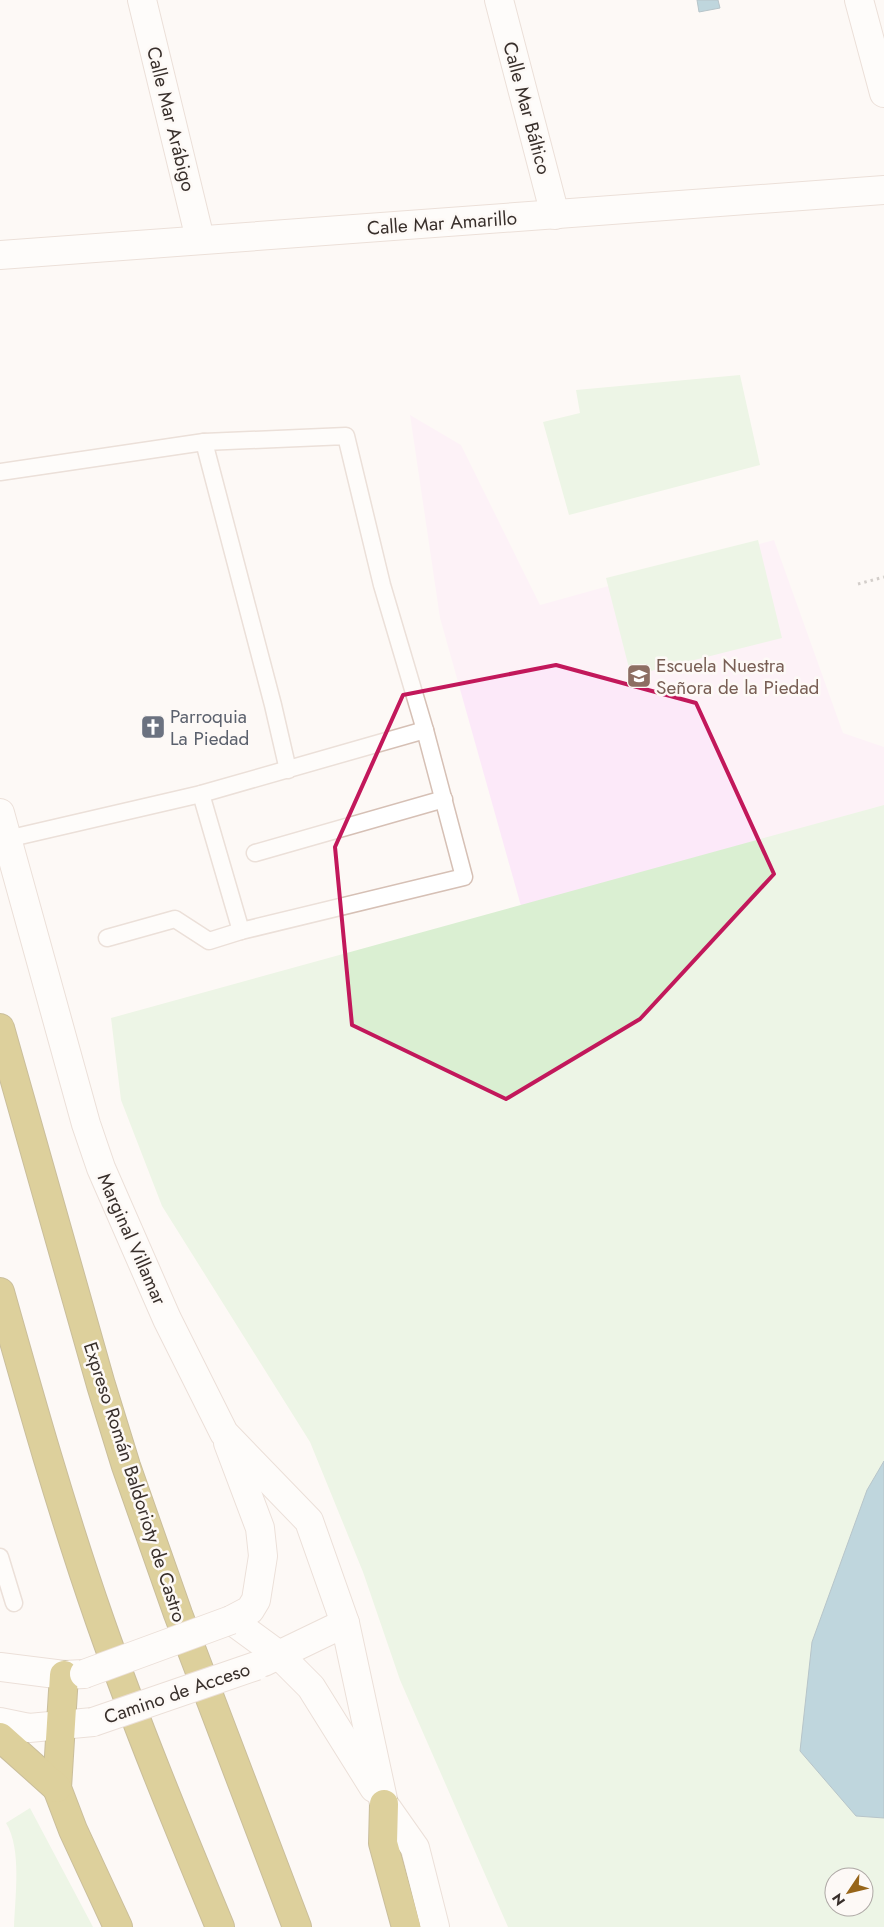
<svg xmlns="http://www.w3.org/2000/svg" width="884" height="1927" viewBox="0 0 884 1927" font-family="Jost,sans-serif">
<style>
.education{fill:#fce9f9}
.green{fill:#daefd2;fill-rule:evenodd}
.water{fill:#74aabf;stroke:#628593}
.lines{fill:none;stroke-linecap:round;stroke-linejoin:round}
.service-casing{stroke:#d6c0b5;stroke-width:19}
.minor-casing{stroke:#d6c0b5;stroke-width:30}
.motorway-casing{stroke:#8b762e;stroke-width:30}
.path{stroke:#9f9995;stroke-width:3;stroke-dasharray:2.5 4;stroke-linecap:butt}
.service{stroke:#fff;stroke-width:16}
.minor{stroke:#fff;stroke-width:28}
.motorway{stroke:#b79d2f;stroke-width:28}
.minor-bridge-casing{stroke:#d6c0b5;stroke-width:30;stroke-linecap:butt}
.minor-bridge{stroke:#fff;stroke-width:28}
.marked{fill:none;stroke:#c2185b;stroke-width:4;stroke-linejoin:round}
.labels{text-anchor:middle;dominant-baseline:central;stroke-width:5;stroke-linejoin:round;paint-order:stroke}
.street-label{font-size:19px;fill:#382f2b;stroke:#fdf9f6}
.education-label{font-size:19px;fill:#785e54;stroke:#fdf9f6;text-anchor:start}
.worship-label{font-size:19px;fill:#5b616d;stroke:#fdf9f6;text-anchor:start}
</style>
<rect width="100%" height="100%" fill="#fdf9f6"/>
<!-- education -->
<polygon class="education" points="410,415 461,445 540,605 774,540 843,733 884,747 884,805 521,906 440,618"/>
<!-- green -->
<g class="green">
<polygon points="740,375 760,465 569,515 543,422 580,413 576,390"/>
<polygon points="758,540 782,638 631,676 606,578"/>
<path d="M884,805v656l-17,29 -12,326 29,2v109h-376l-108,-247 -37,-108 -53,-130 -148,-236 -41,-106 -10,-82zM834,1877h30v30h-30z"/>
<path d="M30,1808l63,119h-79c1,-30 8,-78 -8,-104z"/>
</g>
<!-- water -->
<g class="water">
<polygon points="697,0 718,0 720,8 699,12"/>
<polygon points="884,1461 884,1818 856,1816 800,1751 812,1642 867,1490"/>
</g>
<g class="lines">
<defs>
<g id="service">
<polyline points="204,442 273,705 288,770"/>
<polyline points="0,472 204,442 346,436 382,585 425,730 201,794 7,839"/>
<polyline points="201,794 241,931 464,877 425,730"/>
<polyline points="255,853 444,799"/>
<polyline points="107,938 175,919 209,941 241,931"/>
<polyline points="0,1557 14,1603"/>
</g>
<g id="minor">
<polyline points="142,0 200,239"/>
<polyline points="499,0 555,215"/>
<polyline points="859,0 884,93"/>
<path d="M0,255c294,-24 589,-43 884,-65"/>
<polyline points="0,813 86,1124 101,1168 167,1319 224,1433 309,1521 345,1623 384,1804 415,1848 435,1927"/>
<polyline points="228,1443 260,1528 263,1556 256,1600 250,1610 231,1620 279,1655 311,1687 374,1788"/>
<polyline points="264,1662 345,1623"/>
<polyline points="0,1667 64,1675 84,1674"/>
<polyline points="0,1722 29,1728 93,1722"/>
</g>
<g id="motorway">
<polyline points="0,1028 101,1385 126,1466 178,1614 297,1927"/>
<path d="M0,1292c31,110 62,220 100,329 36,103 78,205 120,306"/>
<polyline points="64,1675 57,1788 73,1830 118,1927"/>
<polyline points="0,1737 57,1788"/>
<polyline points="384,1804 383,1843 406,1927"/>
</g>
</defs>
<!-- service casing -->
<use href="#service" class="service-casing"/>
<!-- minor casing -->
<use href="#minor" class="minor-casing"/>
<!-- motorway casing -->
<use href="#motorway" class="motorway-casing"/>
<!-- path -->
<polyline class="path" points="858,584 884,577"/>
<!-- service -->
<use href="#service" class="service"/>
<!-- minor -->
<use href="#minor" class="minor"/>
<!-- motorway -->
<use href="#motorway" class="motorway"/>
<defs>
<g id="minor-bridge">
<polyline points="84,1674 231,1620"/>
<polyline points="93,1722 256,1666"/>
</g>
</defs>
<!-- minor-bridge casing -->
<use href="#minor-bridge" class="minor-bridge-casing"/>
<!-- minor-bridge -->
<use href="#minor-bridge" class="minor-bridge"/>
</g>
<!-- marked area -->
<path d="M0 0H884V1927H0ZM556,665l140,38 78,171 -134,145 -134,80 -154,-74 -17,-178 68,-152z" fill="#fdf9f6" fill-opacity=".55" fill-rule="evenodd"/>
<path class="marked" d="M556,665l140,38 78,171 -134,145 -134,80 -154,-74 -17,-178 68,-152z"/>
<!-- icons -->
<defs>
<symbol id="school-square" viewBox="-11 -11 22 22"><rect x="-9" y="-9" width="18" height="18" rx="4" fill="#8d6e63" stroke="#fdf9f6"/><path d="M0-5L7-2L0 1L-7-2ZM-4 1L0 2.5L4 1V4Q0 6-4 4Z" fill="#fff"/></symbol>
<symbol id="church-square" viewBox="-11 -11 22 22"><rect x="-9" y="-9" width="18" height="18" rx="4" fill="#6b7280" stroke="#fdf9f6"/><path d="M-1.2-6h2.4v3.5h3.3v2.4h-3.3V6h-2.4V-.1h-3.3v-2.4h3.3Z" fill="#fff"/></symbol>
</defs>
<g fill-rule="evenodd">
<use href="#school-square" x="625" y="662" width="28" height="28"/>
<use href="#church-square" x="139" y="713" width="28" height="28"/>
</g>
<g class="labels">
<!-- street labels -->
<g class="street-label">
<text transform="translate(527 108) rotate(75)">Calle Mar Báltico</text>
<text transform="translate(171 119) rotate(76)">Calle Mar Arábigo</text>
<text transform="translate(442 223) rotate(-4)">Calle Mar Amarillo</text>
<text transform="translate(132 1239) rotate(66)">Marginal Villamar</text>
<text transform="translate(135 1482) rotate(72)">Expreso Román Baldorioty de Castro</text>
<text transform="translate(177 1693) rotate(-19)">Camino de Acceso</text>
</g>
<!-- education labels -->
<g class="education-label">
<text x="656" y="665">Escuela Nuestra<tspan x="656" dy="22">Señora de la Piedad</tspan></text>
</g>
<!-- worship labels -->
<g class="worship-label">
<text x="170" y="716">Parroquia<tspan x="170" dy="22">La Piedad</tspan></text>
</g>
</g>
<!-- north arrow -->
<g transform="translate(849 1892) rotate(235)"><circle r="24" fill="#fdf9f6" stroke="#aea8a5"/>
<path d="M0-4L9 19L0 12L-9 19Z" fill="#976519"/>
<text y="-8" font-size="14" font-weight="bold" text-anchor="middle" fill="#382f2b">N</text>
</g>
</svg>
